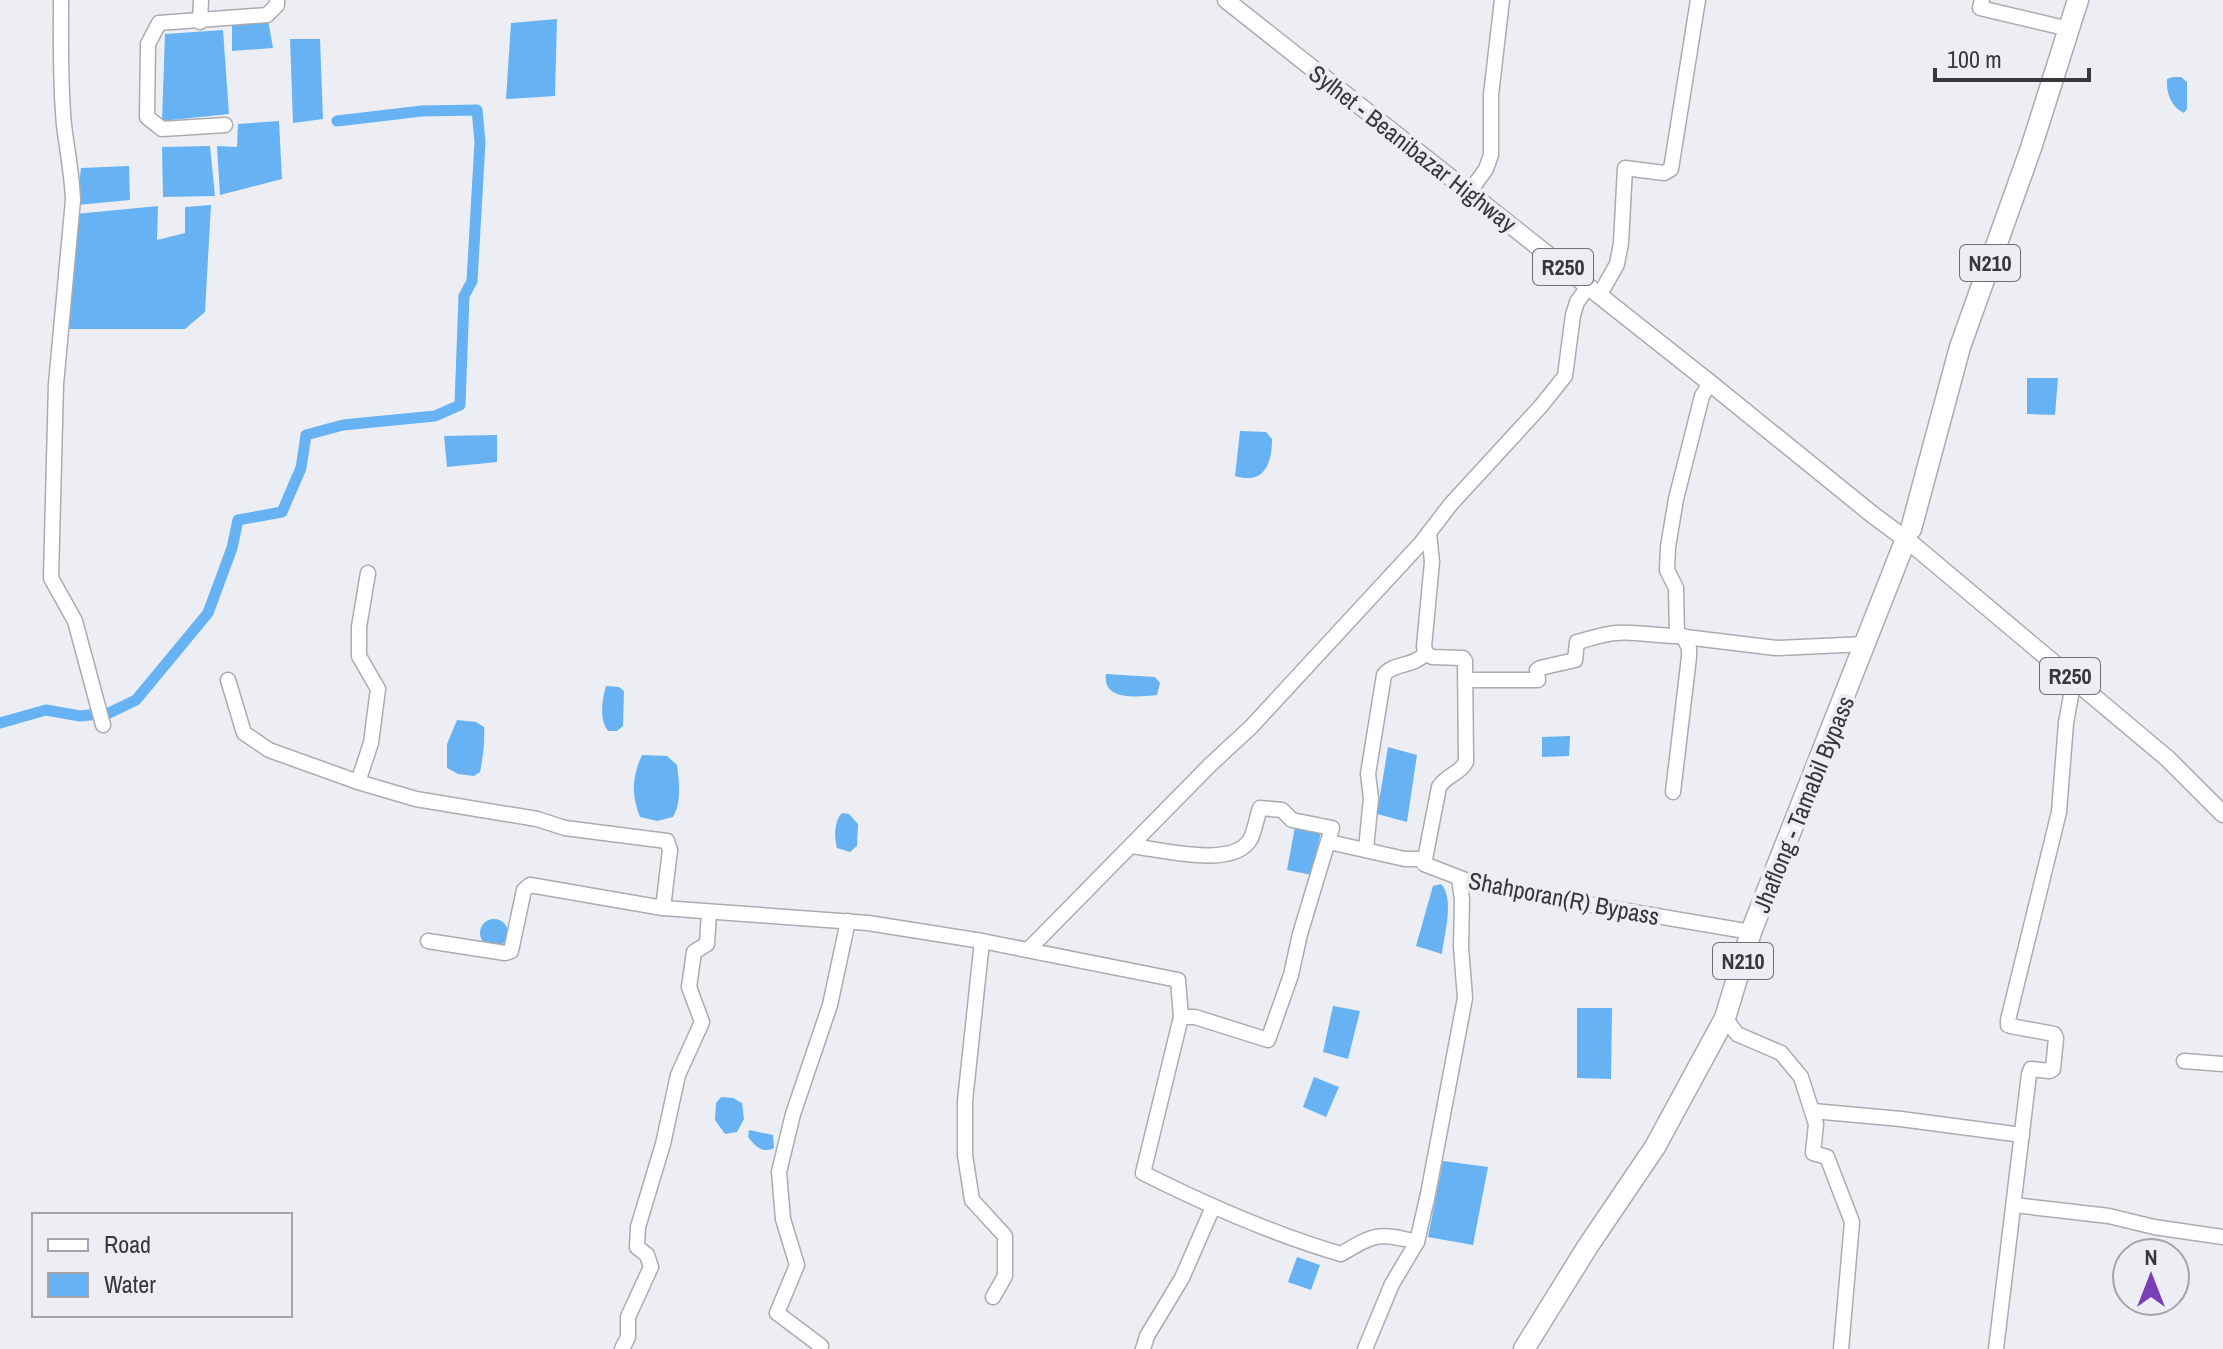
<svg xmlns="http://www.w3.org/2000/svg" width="2223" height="1349" viewBox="0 0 2223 1349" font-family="'Archivo Narrow',sans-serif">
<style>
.water{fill:#67b2f2}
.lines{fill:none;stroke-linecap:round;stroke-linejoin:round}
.canal{stroke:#67b2f2;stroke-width:11}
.minor-casing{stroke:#aaacb1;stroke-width:17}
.major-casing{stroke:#aaacb1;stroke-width:19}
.highway-casing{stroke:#aaacb1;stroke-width:23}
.minor{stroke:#fff;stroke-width:14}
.major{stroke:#fff;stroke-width:16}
.highway{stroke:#fff;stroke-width:20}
.labels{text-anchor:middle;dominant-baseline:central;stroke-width:8;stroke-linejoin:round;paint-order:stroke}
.shield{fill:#eceef4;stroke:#6d6f72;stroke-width:2}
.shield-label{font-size:22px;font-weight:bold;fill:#37383a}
.street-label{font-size:24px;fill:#37383a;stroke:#eceef4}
</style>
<rect width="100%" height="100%" fill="#eceef4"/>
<!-- water -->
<g class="water">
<polygon points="557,19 555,96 506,99 511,23"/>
<polygon points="268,20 273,48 232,51 232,24"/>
<polygon points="223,30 229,114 162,121 165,34"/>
<polygon points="290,39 320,39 323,119 293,123"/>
<path d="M2173,77h8l6,5v27l-3,4c-13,-6 -18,-20 -17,-34z"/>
<polygon points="279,121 282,179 220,195 217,146 237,147 238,124"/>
<polygon points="210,146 215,196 163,197 162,147"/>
<polygon points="129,166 130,200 77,205 81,168"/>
<polygon points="211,205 205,312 185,329 66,329 75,214 158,206 157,240 185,233 185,207"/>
<polygon points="2027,378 2058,378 2055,415 2027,414"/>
<path d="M1240,431l26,1 6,7c0,25 -8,46 -37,37z"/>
<polygon points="497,435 497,462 447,467 444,436"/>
<path d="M1106,674l49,3 5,6 -3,12c-20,2 -55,6 -51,-21z"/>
<path d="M606,686l13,1 5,4 -1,35 -6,5h-9c-9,-12 -6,-31 -2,-45z"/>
<path d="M457,720l19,2 8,5c1,16 -1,29 -4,45l-6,4 -16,-2 -11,-6v-24z"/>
<polygon points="1570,736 1569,756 1542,757 1542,737"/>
<polygon points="1388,747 1417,755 1407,822 1377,814"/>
<path d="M642,755l25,1 10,9c2,17 5,36 -4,52l-16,4 -17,-4c-9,-22 -8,-40 2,-62z"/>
<path d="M842,813l7,1 9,10 -1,22 -7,6 -13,-4c-3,-11 -3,-27 5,-35z"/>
<polygon points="1295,827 1321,832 1312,875 1287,870"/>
<path d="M1441,884c14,15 3,51 1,70l-26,-8 17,-60z"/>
<circle cx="494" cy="933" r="14"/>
<polygon points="1333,1006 1360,1011 1348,1059 1323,1052"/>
<polygon points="1577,1008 1612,1008 1611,1079 1577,1078"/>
<polygon points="1314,1077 1339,1087 1326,1117 1303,1107"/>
<polygon points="721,1097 733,1098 742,1103 744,1119 737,1132 725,1134 715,1120 716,1103"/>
<path d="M749,1130l24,5 1,13c-12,6 -19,-2 -26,-11z"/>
<polygon points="1443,1161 1488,1167 1473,1245 1428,1237"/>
<polygon points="1297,1257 1320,1265 1311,1290 1288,1282"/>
</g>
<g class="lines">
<!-- canal -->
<polyline class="canal" points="0,723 46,710 80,716 109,713 136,700 208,613 232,548 238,520 282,512 301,468 306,435 343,425 435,416 460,405 464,296 472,281 480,142 477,110 422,111 337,121"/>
<defs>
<g id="minor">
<path d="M61,0c0,42 -1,84 3,125 3,25 8,49 9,75l-17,184 -5,194 24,43 28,104"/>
<polyline points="1982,0 1980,8 2069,29"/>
<polyline points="200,22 201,0"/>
<polyline points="225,125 162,129 147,117 148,44 159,23 267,15 277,5 277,0"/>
<polyline points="1473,187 1486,169 1491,155 1491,95 1502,0"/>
<polyline points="1603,289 1617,264 1621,243 1625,168 1664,173 1671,169 1698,0"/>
<polyline points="1710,383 1702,396 1676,499 1668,547 1667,570 1676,588 1677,636 1776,648 1866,644"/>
<path d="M1429,533l3,29 -8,85 2,6 6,4 31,1 2,3 1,101c-6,12 -20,13 -27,25l-15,77 57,22 270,46"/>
<polyline points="228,680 244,733 269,750 358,782 416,799 537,819 565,828 667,841 670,850 663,908"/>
<path d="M1466,680h72l-1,-10 3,-2 35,-8 2,-18c12,-3 26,-8 39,-9 17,-2 41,3 61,3"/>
<polyline points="358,782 371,743 378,689 359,656 359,627 368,573"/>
<polyline points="1673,792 1689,657 1689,648 1683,636"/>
<polyline points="1329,842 1405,859 1423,859"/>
<path d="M1131,846c29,3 104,24 120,-8 4,-9 6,-21 9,-30l22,2 10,10 40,8 -32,106 -9,41 -23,65 -73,-23h-14"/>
<path d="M1366,849l5,-51 -3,-24 16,-99c10,-13 28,-7 42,-22"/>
<path d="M428,941l77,12 6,-2 13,-61 6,-5 133,23 205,15 114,18 196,39 3,37 -38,156c64,32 129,61 198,81 34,-20 37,-22 76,-12"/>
<polyline points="982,941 965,1101 965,1155 972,1200 1005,1236 1005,1276 993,1297"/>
<polyline points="1028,950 1210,765 1251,727 1421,543 1451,504 1541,406 1565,376 1573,315 1577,302 1588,287"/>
<polyline points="1725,1018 1737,1034 1781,1053 1801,1077 1816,1124 1813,1153 1827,1157 1852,1222 1841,1349"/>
<polyline points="2184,1061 2223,1064"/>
<polyline points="1813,1111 1901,1119 2022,1135"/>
<polyline points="2014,1205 2109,1216 2154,1227 2223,1237"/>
<polyline points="622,1349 628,1337 628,1317 651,1267 647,1255 637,1247 638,1227 663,1144 678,1075 702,1022 689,987 694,952 707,944 709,912"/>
<polyline points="819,1349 821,1346 777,1313 797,1265 783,1219 779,1172 793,1114 830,1005 848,921"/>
<polyline points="1143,1349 1147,1336 1182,1278 1213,1207"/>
<polyline points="1365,1349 1392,1284 1417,1242 1428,1194 1465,998 1461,947 1462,899 1459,879"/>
<polyline points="1996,1349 2029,1074 2031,1069 2050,1071 2053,1069 2056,1038 2054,1034 2011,1026 2008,1025 2008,1020 2059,812 2066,723 2074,679"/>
</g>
<g id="major">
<polyline points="1226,0 1710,383 1873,515 1900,535"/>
<polyline points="1912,544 2168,759 2223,814"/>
</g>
<g id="highway">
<polyline points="1911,529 1960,347 2031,148 2078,0"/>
<polyline points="1524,1349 1588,1246 1655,1147 1725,1018 1751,932 1904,544"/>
</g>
</defs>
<!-- minor casing -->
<use href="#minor" class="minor-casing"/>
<!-- major casing -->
<use href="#major" class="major-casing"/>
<!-- highway casing -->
<use href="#highway" class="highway-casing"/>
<!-- minor -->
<use href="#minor" class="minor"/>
<!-- major -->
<use href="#major" class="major"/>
<!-- highway -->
<use href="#highway" class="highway"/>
</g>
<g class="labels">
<!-- shield labels -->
<g class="shield">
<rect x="1960" y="245" width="60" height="36" rx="6"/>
<rect x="1533" y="249" width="60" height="36" rx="6"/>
<rect x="2040" y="658" width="60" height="36" rx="6"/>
<rect x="1713" y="943" width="60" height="36" rx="6"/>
</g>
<g class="shield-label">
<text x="1990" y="263">N210</text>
<text x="1563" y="267">R250</text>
<text x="2070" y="676">R250</text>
<text x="1743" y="961">N210</text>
</g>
<!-- street labels -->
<g class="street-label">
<text transform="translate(1413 148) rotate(38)">Sylhet - Beanibazar Highway</text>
<text transform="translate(1803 804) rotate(-68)">Jhaflong - Tamabil Bypass</text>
<text transform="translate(1564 898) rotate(11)">Shahporan(R) Bypass</text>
</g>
</g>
<!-- legend -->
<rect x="32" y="1213" width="260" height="104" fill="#eceef4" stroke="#a4a5aa" stroke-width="2"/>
<rect x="48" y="1239" width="40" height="12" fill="#ffffff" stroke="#a4a5aa" stroke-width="2"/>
<text x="104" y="1253" font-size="24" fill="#37383a">Road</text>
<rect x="48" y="1273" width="40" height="24" fill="#67b2f2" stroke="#a4a5aa" stroke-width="2"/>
<text x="104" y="1293" font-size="24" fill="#37383a">Water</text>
<!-- north arrow -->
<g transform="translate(2151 1277)"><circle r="38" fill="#eceef4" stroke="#a4a5aa" stroke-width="2"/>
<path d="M0-6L14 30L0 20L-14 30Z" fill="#7a3fb4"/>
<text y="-12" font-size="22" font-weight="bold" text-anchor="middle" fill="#37383a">N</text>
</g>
<!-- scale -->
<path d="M1935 68v12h154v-12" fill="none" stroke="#37383a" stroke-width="4"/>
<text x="1947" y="68" font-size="24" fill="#37383a" stroke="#eceef4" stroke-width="6" paint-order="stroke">100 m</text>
</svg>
